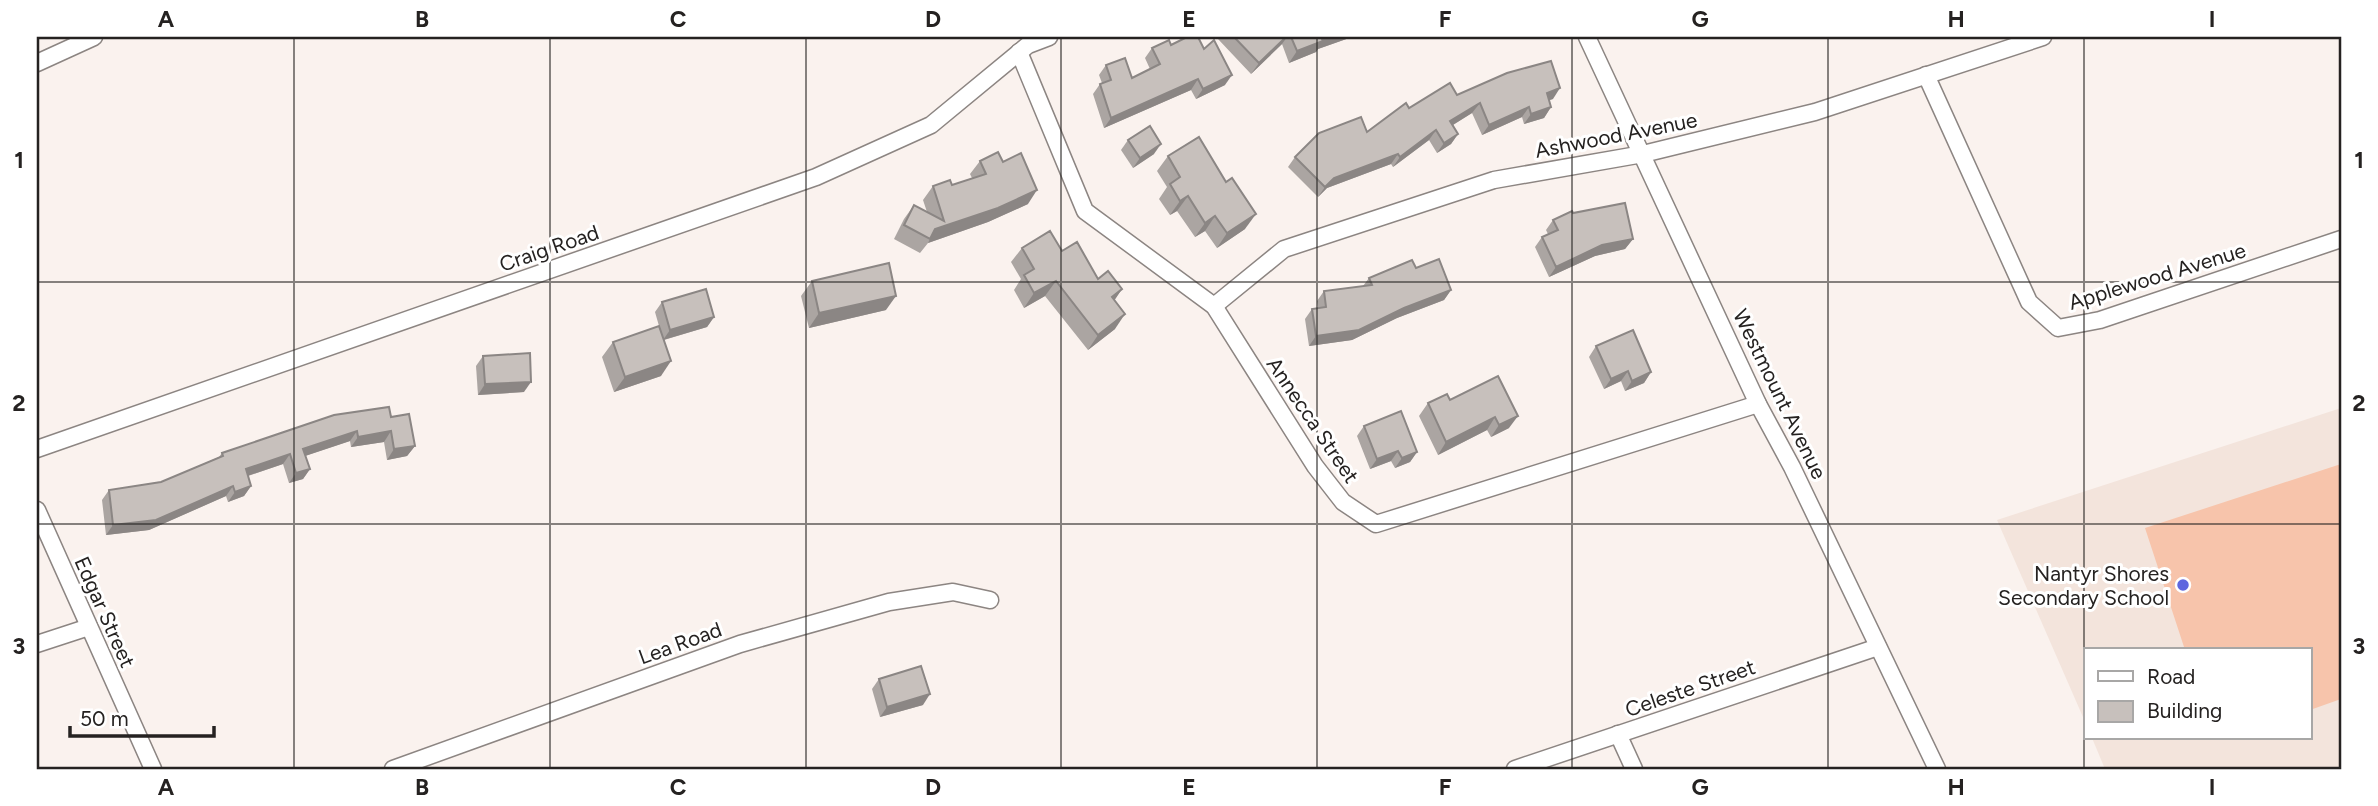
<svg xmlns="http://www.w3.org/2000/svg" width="2378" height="806" viewBox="0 0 2378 806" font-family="Figtree,sans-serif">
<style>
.built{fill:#f3e4dc}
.pitch{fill:#f7c4ab}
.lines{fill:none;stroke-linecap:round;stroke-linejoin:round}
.street-casing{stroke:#8c8582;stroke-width:19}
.street{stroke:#fff;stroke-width:16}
.wall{fill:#aba5a2}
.shaded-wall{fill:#8b8684}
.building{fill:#c7c0bc;stroke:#8b8684;stroke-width:2}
.grid{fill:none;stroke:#252221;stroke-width:2;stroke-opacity:0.55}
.poi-dot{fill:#5e67df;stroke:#fff;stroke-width:2.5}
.labels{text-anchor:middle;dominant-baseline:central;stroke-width:6;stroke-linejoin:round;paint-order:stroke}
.street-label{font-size:21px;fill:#252221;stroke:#fff}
.poi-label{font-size:21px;fill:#252221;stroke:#fff;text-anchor:end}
.neatline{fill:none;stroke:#252221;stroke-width:2.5}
.grid-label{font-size:23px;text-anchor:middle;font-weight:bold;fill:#252221}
</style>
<rect width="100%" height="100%" fill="#faf2ee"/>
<!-- built -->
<polygon class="built" points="2341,408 2341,769 2105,769 2092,738 2310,738 2310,650 2086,650 2086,724 1997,520"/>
<!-- pitch -->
<polygon class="pitch" points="2341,464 2341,699 2310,710 2310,650 2185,650 2145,528"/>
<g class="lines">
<defs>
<g id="street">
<polyline points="1587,37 1758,404 1792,467 1937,769"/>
<polyline points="1019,52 1085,211 1214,306 1315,466 1343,502 1376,524 1758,404"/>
<polyline points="37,63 94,37"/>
<polyline points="1926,75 2029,302 2058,328 2100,320 2341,239"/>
<polyline points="1214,306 1284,249 1494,180 1643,154 1815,112 2043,37"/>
<polyline points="37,449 816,177 931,125 1028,45 1049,37"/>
<polyline points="37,510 153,769"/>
<polyline points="37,644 89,627"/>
<polyline points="1618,734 1634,769"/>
<polyline points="393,769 740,644 889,602 953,592 990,600"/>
<polyline points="1515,769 1878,647"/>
</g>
</defs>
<!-- street casing -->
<use href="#street" class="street-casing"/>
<!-- street -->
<use href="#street" class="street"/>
</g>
<!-- wall -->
<g class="wall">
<polygon points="1220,37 1352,37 1318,49 1316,52 1289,63 1282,44 1251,74 1218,39"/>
<polygon points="1171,45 1225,85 1196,99 1191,90 1104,128 1093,94 1100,84 1102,83 1099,75 1106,65 1132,78 1150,69 1145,58 1152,48"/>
<polygon points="1457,95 1553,99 1549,100 1551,107 1544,118 1524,124 1522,117 1482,135 1472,113 1453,125 1458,134 1451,144 1437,153 1429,140 1393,167 1391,164 1327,188 1318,197 1288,167 1295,157 1367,132 1409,108"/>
<polygon points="1128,140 1154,154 1133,168 1121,150"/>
<polygon points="1168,156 1245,229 1217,248 1205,231 1195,237 1177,211 1170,215 1159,199 1167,187 1157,171"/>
<polygon points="980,161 1003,162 1028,204 988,222 928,243 920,253 894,239 904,219 914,205 927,212 923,200 933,186 952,185 972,178 970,174"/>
<polygon points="1573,213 1633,239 1625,249 1595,256 1549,277 1535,247 1542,237 1548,234 1546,230 1553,220"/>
<polygon points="1022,248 1062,251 1098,279 1122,289 1114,300 1115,329 1088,350 1045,296 1024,308 1014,290 1021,279 1011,262"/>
<polygon points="1416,268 1451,290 1444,300 1397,318 1352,340 1309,346 1305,319 1312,309 1318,308 1317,301 1324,291 1363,286 1369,278"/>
<polygon points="812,281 886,310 809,328 801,296"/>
<polygon points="662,302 714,317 707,327 664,340 661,376 614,392 602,357 613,342 659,326 655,312"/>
<polygon points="1596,346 1651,372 1644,383 1625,391 1621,381 1604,389 1589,357"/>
<polygon points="483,356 524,392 478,395 476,366"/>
<polygon points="1498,376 1509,428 1491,437 1487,430 1438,455 1419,416 1428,403 1450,400"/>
<polygon points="391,417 415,446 407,456 387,460 384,442 351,447 350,441 305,456 310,469 303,479 289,483 283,464 248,476 251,486 244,496 228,502 226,496 149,530 106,535 102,500 109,490 161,482 219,457 222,453"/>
<polygon points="1364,426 1417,452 1410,462 1395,468 1391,461 1370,469 1357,436"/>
<polygon points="879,679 923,705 880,717 872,689"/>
</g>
<!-- shaded-wall -->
<g class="shaded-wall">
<polygon points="1286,37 1287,37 1282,44 1251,74 1259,63"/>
<polygon points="1328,37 1352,37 1318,49 1316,52 1289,63 1297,51"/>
<polygon points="1232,75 1225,85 1196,99 1203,89"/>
<polygon points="1198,79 1191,90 1104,128 1111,118"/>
<polygon points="1560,88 1553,99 1540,103 1547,93"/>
<polygon points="1480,103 1472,113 1443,131 1450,121"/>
<polygon points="1529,107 1522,117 1482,135 1489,125"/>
<polygon points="1551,107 1544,118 1524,124 1531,114"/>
<polygon points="1436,130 1429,140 1393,167 1400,157"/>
<polygon points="1458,134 1451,144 1437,153 1444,143"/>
<polygon points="1161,144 1154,154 1133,168 1140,158"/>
<polygon points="1398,154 1391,164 1327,188 1318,197 1325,187 1334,178"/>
<polygon points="1037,190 1028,204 988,222 928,243 935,229"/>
<polygon points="1188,196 1177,211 1170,215 1180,201"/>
<polygon points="1256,214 1245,229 1217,248 1227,233"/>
<polygon points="1215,216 1205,231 1195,237 1205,223"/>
<polygon points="1633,239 1625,249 1595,256 1549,277 1556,267 1602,245"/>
<polygon points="1056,281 1045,296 1024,308 1034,293"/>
<polygon points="1122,289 1112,304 1112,297"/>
<polygon points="1451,290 1444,300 1397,318 1352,340 1309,346 1316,336 1404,308"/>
<polygon points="896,296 886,310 809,328 819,313"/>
<polygon points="1125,314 1115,329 1088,350 1098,335"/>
<polygon points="714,317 707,327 663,340 670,330"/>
<polygon points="671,361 661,376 614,392 625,377"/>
<polygon points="1628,371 1621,381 1604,389 1611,379"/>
<polygon points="1651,372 1644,383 1625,391 1632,381"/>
<polygon points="531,382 524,392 478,395 485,384"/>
<polygon points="1518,416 1509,428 1491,437 1499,425"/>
<polygon points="1495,417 1487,430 1438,455 1446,442"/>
<polygon points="357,431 350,441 296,459 303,449"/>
<polygon points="391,431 384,442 351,447 358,437"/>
<polygon points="415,446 407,456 387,460 394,449"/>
<polygon points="1398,451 1391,461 1370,469 1377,459"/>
<polygon points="1417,452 1410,462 1395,468 1402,458"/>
<polygon points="290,454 283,464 238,479 246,469"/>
<polygon points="310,469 303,479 289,483 296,473"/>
<polygon points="233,486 226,496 149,530 106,535 113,525"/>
<polygon points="251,486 244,496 228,502 235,492"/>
<polygon points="930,694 923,705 880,717 887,707"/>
</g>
<!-- building -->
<g class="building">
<polygon points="1187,37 1198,37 1204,49 1214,40 1232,75 1203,89 1198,79 1111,118 1100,84 1111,80 1106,65 1125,58 1132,78 1160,64 1152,48 1169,40 1171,45"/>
<polygon points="1234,37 1286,37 1259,63"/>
<polygon points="1291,37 1328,37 1322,39 1323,41 1297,51"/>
<polygon points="1551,61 1560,88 1547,93 1551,107 1531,114 1529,107 1489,125 1480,103 1450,121 1458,134 1444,143 1436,130 1400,157 1398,154 1334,178 1325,187 1295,157 1319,133 1361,117 1367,132 1406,103 1409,108 1450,83 1457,95 1507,73"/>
<polygon points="1150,126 1161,144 1140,158 1128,140"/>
<polygon points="1199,137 1226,182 1232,178 1256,214 1227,233 1215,216 1205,223 1188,196 1180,201 1170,184 1180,177 1168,156"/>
<polygon points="998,152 1003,162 1021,153 1037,190 998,208 935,229 930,239 904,225 914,205 944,221 933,186 950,180 952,185 986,174 980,161"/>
<polygon points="1625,203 1633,239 1602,245 1556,267 1542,237 1558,230 1553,220 1572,211 1573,213"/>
<polygon points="1050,231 1062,251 1077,242 1098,279 1108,271 1122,289 1112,297 1125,314 1098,335 1056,281 1034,293 1024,275 1034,269 1022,248"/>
<polygon points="1439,259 1451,290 1404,308 1359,330 1316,336 1312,309 1326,307 1324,291 1372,285 1369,278 1412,260 1416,268"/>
<polygon points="889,263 896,296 819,313 812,281"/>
<polygon points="706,289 714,317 670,330 662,302"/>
<polygon points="659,326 671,361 625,377 613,342"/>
<polygon points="1633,330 1651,372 1632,381 1628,371 1611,379 1596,346"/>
<polygon points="530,353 531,382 485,384 483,356"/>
<polygon points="1498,376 1518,416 1499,425 1495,417 1446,442 1428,403 1447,394 1450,400"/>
<polygon points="389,407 391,417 409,414 415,446 394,449 391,431 358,437 357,431 303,449 310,469 296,473 290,454 246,469 251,486 235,492 233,486 156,520 113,525 109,490 161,482 223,456 222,453 334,415"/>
<polygon points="1401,411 1417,452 1402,458 1398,451 1377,459 1364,426"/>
<polygon points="921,666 930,694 887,707 879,679"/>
</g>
<!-- grid -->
<path class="grid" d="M294,37v732M550,37v732M806,37v732M1061,37v732M1317,37v732M1572,37v732M1828,37v732M2084,37v732M37,282h2304M37,524h2304"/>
<!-- markers -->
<circle class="poi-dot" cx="2183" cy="585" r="7"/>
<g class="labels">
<!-- street labels -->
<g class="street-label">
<text transform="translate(1616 135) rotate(-11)">Ashwood Avenue</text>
<text transform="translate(549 248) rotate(-19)">Craig Road</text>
<text transform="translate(2157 276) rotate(-17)">Applewood Avenue</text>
<text transform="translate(1780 394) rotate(64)">Westmount Avenue</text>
<text transform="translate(1313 420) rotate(56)">Annecca Street</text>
<text transform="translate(105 612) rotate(66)">Edgar Street</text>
<text transform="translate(680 643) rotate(-20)">Lea Road</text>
<text transform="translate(1690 688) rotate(-19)">Celeste Street</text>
</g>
<!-- poi labels -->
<g class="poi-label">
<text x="2169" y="573">Nantyr Shores<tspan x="2169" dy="24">Secondary School</tspan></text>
</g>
</g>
<!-- border -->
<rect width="2378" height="806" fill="none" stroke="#ffffff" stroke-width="77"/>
<!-- legend -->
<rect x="2084" y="648" width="228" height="91" fill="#ffffff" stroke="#a8a7a6" stroke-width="2"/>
<rect x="2098" y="671" width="35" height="10" fill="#ffffff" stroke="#a8a7a6" stroke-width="2"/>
<text x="2147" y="684" font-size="21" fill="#252221">Road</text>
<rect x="2098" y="701" width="35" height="21" fill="#c7c0bc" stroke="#a8a7a6" stroke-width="2"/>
<text x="2147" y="718" font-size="21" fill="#252221">Building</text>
<!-- scale -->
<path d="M70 726v10h144v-10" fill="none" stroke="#252221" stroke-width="3.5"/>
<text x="80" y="726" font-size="21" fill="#252221" stroke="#ffffff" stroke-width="5" paint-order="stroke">50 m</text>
<rect x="38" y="38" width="2302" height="730" class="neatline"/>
<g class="grid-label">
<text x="166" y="27">A</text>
<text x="422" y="27">B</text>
<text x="678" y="27">C</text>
<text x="933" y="27">D</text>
<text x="1189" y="27">E</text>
<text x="1445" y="27">F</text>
<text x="1700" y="27">G</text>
<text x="1956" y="27">H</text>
<text x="2212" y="27">I</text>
<text x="19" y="168">1</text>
<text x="2359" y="168">1</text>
<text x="19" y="411">2</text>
<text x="2359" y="411">2</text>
<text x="19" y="654">3</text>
<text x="2359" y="654">3</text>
<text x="166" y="795">A</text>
<text x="422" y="795">B</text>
<text x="678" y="795">C</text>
<text x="933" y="795">D</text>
<text x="1189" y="795">E</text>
<text x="1445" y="795">F</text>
<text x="1700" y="795">G</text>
<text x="1956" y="795">H</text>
<text x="2212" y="795">I</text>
</g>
</svg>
